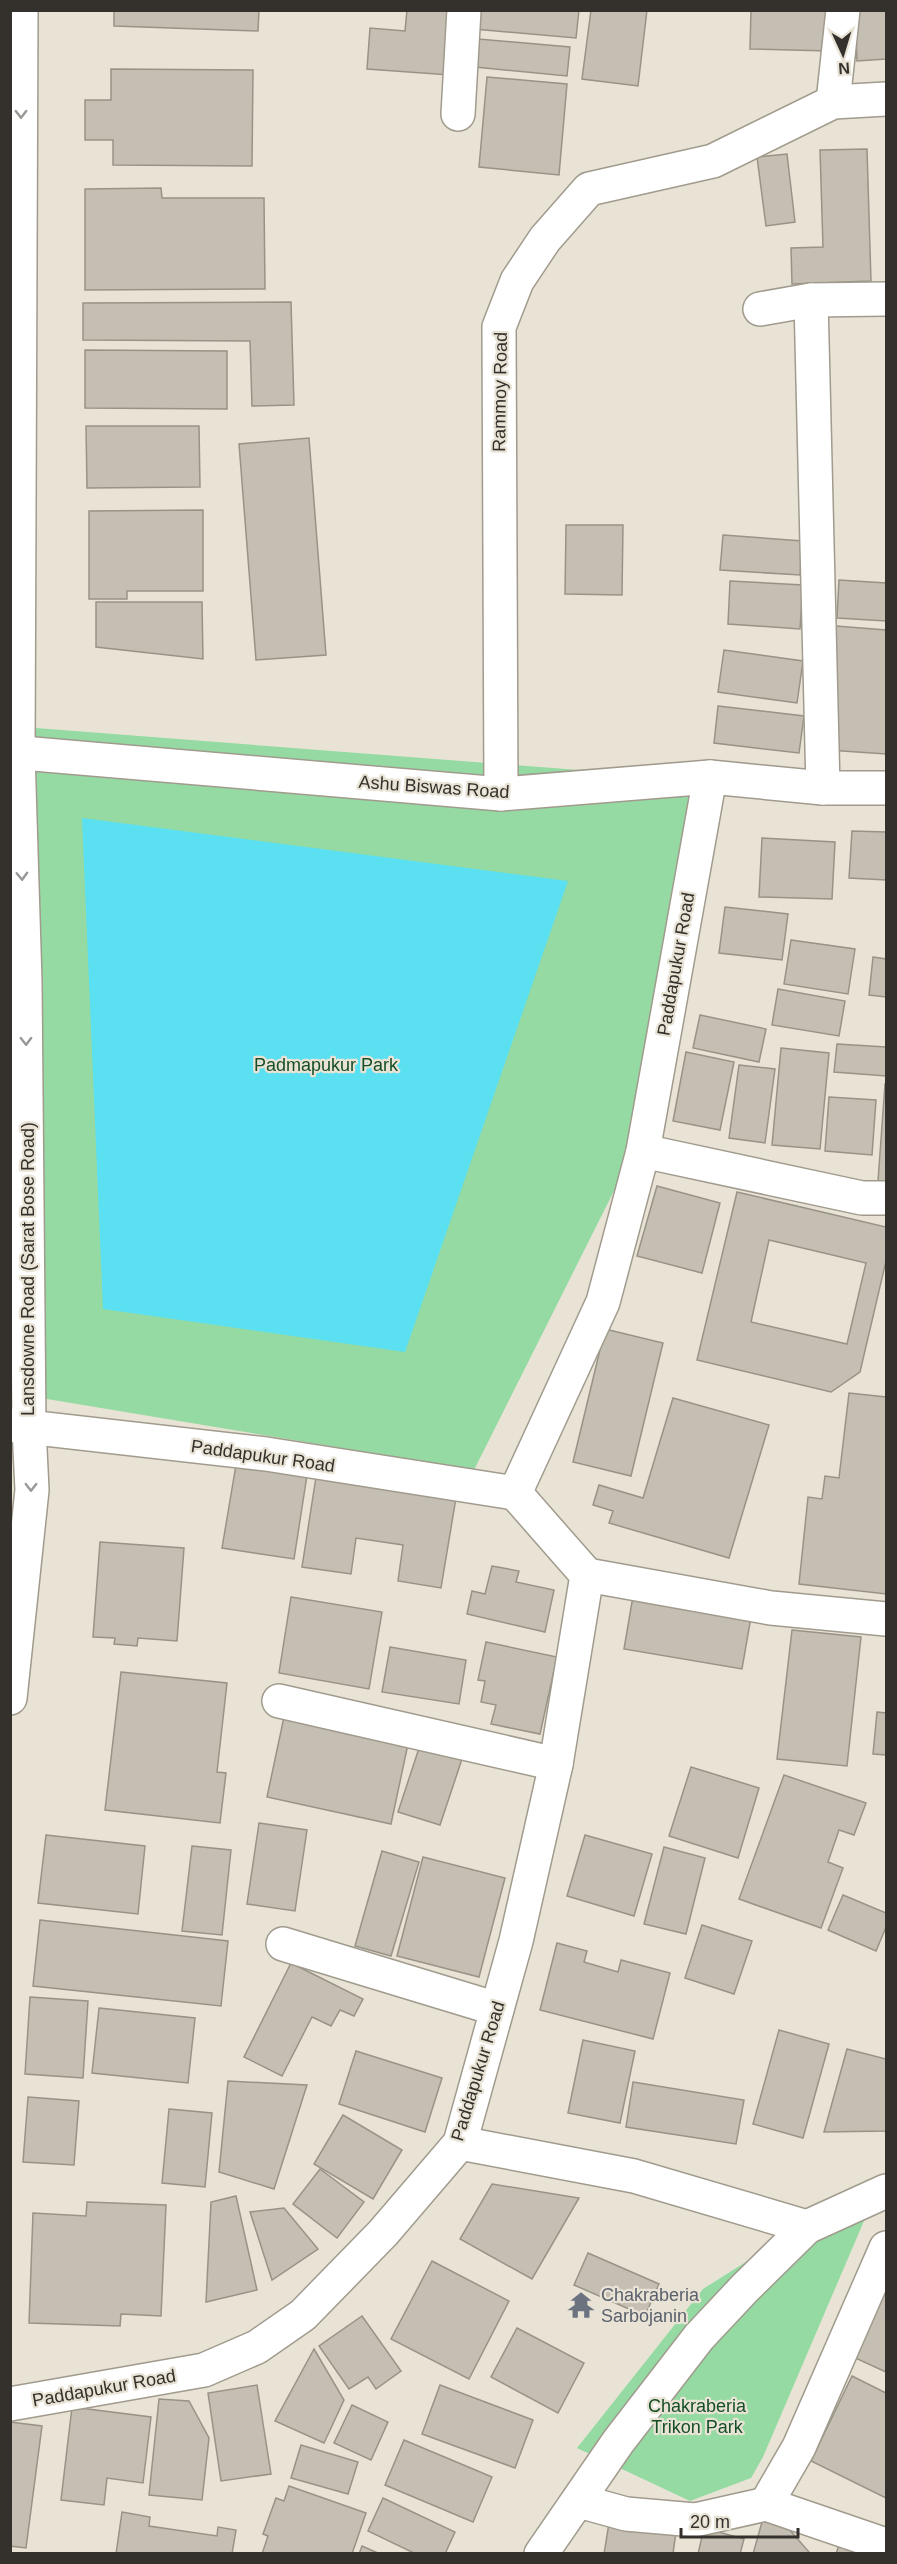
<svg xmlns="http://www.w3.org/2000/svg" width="897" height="2564" viewBox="0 0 897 2564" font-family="Helvetica,sans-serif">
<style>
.green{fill:#95daa2}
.water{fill:#5be0f2}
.building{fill:#c5beb2;stroke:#999387;stroke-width:1.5;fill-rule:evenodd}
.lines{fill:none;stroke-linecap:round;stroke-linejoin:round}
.minor-casing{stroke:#a19b8e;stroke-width:36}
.major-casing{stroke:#a19b8e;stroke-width:36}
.minor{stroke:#fff;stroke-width:33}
.major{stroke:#fff;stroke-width:33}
.oneway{stroke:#9a9896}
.labels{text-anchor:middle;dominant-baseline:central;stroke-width:4.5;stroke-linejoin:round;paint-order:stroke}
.street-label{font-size:18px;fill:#34312c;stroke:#e9e3d6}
.park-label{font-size:18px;fill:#164f27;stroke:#e9e3d6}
.worship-label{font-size:18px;fill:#5b616d;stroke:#e9e3d6;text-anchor:start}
</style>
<rect width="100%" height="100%" fill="#e9e3d6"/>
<!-- green -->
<g class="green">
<polygon points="10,726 707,780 628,1163 474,1470 11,1393"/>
<polygon points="873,2200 763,2457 751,2478 690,2501 577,2448 703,2289 792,2233"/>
</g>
<!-- water -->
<polygon class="water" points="82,818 568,881 405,1352 103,1309"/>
<!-- building -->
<g class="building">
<polygon points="114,10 259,10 258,31 114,26"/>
<polygon points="407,10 455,10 450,75 367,69 370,28 405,31"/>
<polygon points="475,10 579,10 576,38 474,29"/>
<polygon points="591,10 647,10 638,86 582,79"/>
<polygon points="751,10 830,10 829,51 750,49"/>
<polygon points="855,10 886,10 886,59 857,61"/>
<polygon points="478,39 570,47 567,76 475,67"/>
<polygon points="111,69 253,70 252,166 113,165 113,140 85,140 85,100 111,100"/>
<polygon points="487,77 567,84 559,175 479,167"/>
<polygon points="867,149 871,281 792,284 791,248 823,247 820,150"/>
<polygon points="787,154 795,222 766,226 757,157"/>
<polygon points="161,188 162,198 264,198 265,289 85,290 85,189"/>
<polygon points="291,302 294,405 252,406 250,341 83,340 83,303"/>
<polygon points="85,350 227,351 227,409 85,408"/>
<polygon points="86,426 199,426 200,487 87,488"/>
<polygon points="309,438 326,655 256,660 239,444"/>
<polygon points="203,510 203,591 127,591 127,599 89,599 89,511"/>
<polygon points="566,525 623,525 622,595 565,594"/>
<polygon points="723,535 803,541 800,575 720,570"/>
<polygon points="839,580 886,583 886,621 837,618"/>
<polygon points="730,581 803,585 800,629 728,624"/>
<polygon points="96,602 202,602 203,659 96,647"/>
<polygon points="836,626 886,630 886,754 828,750"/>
<polygon points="724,650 803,661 797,703 718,692"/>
<polygon points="718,706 804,716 799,753 714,743"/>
<polygon points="852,831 886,832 886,880 849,878"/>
<polygon points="762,838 835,842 832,899 759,897"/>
<polygon points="725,907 788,914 782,960 719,953"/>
<polygon points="791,940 855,949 848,994 784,984"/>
<polygon points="873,957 886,959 886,997 869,995"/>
<polygon points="778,989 845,1001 839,1036 772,1025"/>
<polygon points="700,1015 766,1029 759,1062 693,1048"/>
<polygon points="837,1044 886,1047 886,1076 834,1072"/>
<polygon points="781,1048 829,1053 820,1149 772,1145"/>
<polygon points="686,1052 734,1062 720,1130 673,1121"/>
<polygon points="739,1065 775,1069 765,1143 729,1138"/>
<polygon points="885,1084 886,1084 886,1182 878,1181"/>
<polygon points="829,1097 876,1100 872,1155 825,1151"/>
<polygon points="657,1186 720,1203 702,1273 637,1256"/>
<path d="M737,1192l149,35v34l-26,111 -29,20 -134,-32zM769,1240l97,23 -19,81 -96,-22z"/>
<polygon points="605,1329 663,1343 631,1476 573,1462"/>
<polygon points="849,1393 886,1397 886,1594 799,1584 808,1497 822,1499 825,1476 839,1478"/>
<polygon points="673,1398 769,1425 729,1558 609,1523 613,1511 593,1505 599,1485 643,1498"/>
<polygon points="237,1459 308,1469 294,1559 222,1548"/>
<polygon points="316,1477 456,1498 441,1588 398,1581 403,1545 356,1538 351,1574 302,1567"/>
<polygon points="100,1542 184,1548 177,1641 138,1638 137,1646 114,1644 115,1638 93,1637"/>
<polygon points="492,1566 519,1571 516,1582 554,1590 545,1632 467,1614 472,1591 485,1594"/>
<polygon points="633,1596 751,1617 742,1669 624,1649"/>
<polygon points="291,1597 382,1612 369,1689 279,1673"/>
<polygon points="792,1630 861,1637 847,1766 777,1759"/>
<polygon points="486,1642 557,1657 540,1734 491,1724 496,1705 481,1702 485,1681 478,1680"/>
<polygon points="390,1647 466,1660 459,1704 382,1692"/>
<polygon points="121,1672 227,1683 217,1772 226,1773 220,1823 105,1810"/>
<polygon points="877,1712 886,1713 886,1755 873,1754"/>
<polygon points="284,1717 408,1744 391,1824 267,1797"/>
<polygon points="422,1739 464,1753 440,1825 398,1812"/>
<polygon points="691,1767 759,1788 738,1858 669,1836"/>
<polygon points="784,1775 866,1803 854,1835 839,1830 828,1862 843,1868 821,1928 739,1899"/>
<polygon points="259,1823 307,1830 295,1911 247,1904"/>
<polygon points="46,1835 145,1846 138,1914 38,1903"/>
<polygon points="585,1835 652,1854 634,1916 567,1896"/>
<polygon points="192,1846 231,1850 222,1935 182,1931"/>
<polygon points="664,1847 705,1858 686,1934 644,1924"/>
<polygon points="382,1851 419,1862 391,1956 355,1946"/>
<polygon points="423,1857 505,1878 479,1977 397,1956"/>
<polygon points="843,1895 886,1913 886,1927 876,1951 828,1930"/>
<polygon points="40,1920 228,1941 221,2006 33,1986"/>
<polygon points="702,1925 752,1941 734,1994 685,1978"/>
<polygon points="557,1943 587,1951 584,1962 618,1972 621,1960 670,1973 653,2039 540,2010"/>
<polygon points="291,1963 363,1999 354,2016 340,2010 331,2026 312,2017 282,2076 244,2057"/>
<polygon points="30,1997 88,2001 83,2078 25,2074"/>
<polygon points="99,2008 195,2018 188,2083 92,2073"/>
<polygon points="779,2030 829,2044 803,2138 753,2124"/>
<polygon points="583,2040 635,2051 620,2123 568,2113"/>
<polygon points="847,2049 886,2059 886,2131 824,2132"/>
<polygon points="356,2051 442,2078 425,2132 339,2104"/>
<polygon points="228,2081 307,2085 274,2189 219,2172"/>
<polygon points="633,2082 744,2100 736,2144 626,2127"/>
<polygon points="28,2097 79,2101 74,2165 23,2162"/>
<polygon points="169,2109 212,2113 205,2187 162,2183"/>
<polygon points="343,2115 402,2150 373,2199 314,2164"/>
<polygon points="320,2169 364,2202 337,2238 293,2204"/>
<polygon points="492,2184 579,2198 532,2279 460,2239"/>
<polygon points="236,2196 257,2290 206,2302 211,2202"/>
<polygon points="87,2202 166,2205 161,2316 121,2314 120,2326 29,2323 33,2213 86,2216"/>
<polygon points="284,2208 318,2249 272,2280 250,2212"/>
<polygon points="588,2253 659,2284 645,2316 574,2285"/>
<polygon points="432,2261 509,2301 469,2379 391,2339"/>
<polygon points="886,2288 886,2372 853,2357"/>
<polygon points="362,2316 401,2371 376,2389 368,2377 349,2389 319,2346"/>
<polygon points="517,2328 584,2363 558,2413 491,2377"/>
<polygon points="314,2349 344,2400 324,2443 275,2421"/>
<polygon points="852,2376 886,2393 886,2498 811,2461"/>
<polygon points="257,2385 271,2474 221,2481 208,2393"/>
<polygon points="440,2385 533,2420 515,2468 422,2434"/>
<polygon points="159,2399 189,2401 209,2438 202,2500 149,2495"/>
<polygon points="352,2405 388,2422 371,2460 334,2443"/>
<polygon points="72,2407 151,2417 143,2483 107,2478 104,2505 61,2500"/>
<polygon points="10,2422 42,2426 26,2548 10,2546"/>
<polygon points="404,2440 492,2477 473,2522 385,2485"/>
<polygon points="301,2445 358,2462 348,2494 291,2478"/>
<polygon points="289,2486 366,2513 352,2554 262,2554 268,2536 263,2534 276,2498 284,2501"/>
<polygon points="383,2498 455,2532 445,2554 416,2554 368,2531"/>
<polygon points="122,2512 150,2517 149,2526 217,2536 218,2527 236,2530 232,2554 116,2554"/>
<polygon points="780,2519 809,2552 809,2554 753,2554 762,2522"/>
<polygon points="609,2523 676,2532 673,2554 604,2554"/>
<polygon points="704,2528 744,2539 740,2554 698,2554"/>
<polygon points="841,2539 885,2554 836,2554"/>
<polygon points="362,2546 380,2554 359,2554"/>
</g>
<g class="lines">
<defs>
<g id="minor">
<polyline points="833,102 843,10"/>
<polyline points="458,114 464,10"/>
<polyline points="811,300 823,788"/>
<polyline points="760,309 811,300 886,299"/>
<polyline points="10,752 501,794 710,777 823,788 886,788"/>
<polyline points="501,794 499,327 517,281 545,239 589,189 713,161 833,102 886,99"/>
<polyline points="643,1151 862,1198 886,1198"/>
<polyline points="10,1425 266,1454 515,1493 603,1302 643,1151 710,777"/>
<polyline points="587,1575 771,1608 886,1619"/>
<polyline points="279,1701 556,1764"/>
<polyline points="283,1944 497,2009"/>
<polyline points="460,2143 634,2176 807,2227"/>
<polyline points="10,2404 204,2370 257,2347 303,2315 383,2233 460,2143 516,1941 556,1764 587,1575 515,1493"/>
<polyline points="579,2501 626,2514 695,2520 766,2504 799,2447 886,2248"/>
<polyline points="766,2504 886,2545"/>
<polyline points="541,2554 618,2442 699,2337 745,2288 807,2227 886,2191"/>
</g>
<polyline id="major" points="10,1698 32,1490 29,1428 25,982 18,753 21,10"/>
</defs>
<!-- minor casing -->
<use href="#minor" class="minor-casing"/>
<!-- major casing -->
<use href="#major" class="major-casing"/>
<!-- minor -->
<use href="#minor" class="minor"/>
<!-- major -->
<use href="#major" class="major"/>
</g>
<!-- one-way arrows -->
<defs><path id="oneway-chevron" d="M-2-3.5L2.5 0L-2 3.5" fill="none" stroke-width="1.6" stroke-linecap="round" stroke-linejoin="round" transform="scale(1.5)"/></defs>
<g class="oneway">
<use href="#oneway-chevron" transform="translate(21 114) rotate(90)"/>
<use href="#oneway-chevron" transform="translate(22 876) rotate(88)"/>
<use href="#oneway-chevron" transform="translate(26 1041) rotate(89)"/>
<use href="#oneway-chevron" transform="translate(31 1487) rotate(90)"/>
</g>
<!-- icons -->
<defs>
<symbol id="temple-bare" viewBox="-9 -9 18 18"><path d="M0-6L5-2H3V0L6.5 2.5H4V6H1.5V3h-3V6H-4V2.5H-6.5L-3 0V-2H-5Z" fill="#6b7280" stroke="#e9e3d6" stroke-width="2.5" paint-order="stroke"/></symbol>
</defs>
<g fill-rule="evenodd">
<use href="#temple-bare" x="562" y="2286" width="38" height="38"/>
</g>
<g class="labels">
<!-- street labels -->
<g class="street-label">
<text transform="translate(500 392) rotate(-89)">Rammoy Road</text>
<text transform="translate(434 787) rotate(4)">Ashu Biswas Road</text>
<text transform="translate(676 964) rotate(-80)">Paddapukur Road</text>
<text transform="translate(28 1269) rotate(-90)">Lansdowne Road (Sarat Bose Road)</text>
<text transform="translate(263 1456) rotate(8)">Paddapukur Road</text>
<text transform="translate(478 2071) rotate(-73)">Paddapukur Road</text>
<text transform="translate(104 2388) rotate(-10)">Paddapukur Road</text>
</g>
<!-- park labels -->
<g class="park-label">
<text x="326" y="1065">Padmapukur Park</text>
<text x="697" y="2406">Chakraberia<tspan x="697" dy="21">Trikon Park</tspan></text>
</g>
<!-- worship labels -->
<g class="worship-label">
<text x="601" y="2295">Chakraberia<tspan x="601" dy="21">Sarbojanin</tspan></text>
</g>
</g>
<!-- border -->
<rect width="897" height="2564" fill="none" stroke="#34312c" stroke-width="24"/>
<!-- north arrow -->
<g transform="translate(843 54) rotate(176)" stroke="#e9e3d6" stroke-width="4.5" paint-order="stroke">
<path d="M0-4.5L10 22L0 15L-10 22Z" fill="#34312c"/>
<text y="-9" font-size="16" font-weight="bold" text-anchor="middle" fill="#34312c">N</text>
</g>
<!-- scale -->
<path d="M681 2528v9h117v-9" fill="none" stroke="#34312c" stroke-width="3"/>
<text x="690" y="2528" font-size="18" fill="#34312c" stroke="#e9e3d6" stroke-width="4.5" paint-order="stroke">20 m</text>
</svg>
